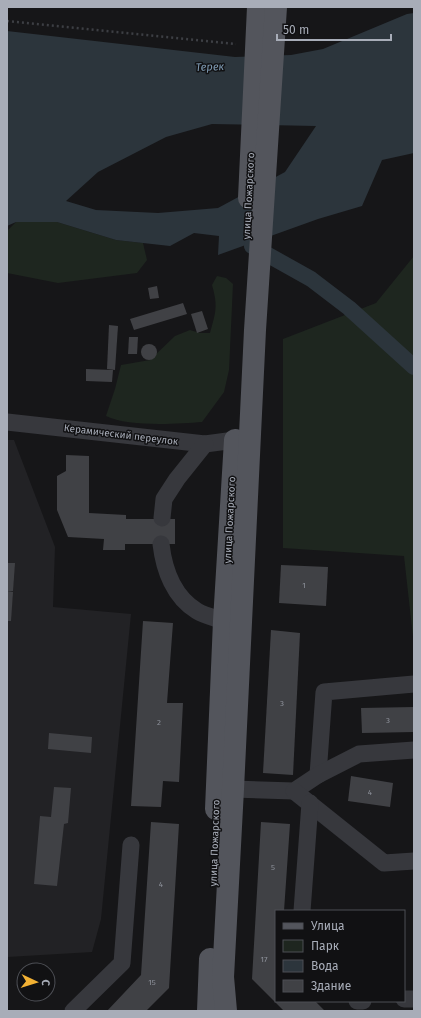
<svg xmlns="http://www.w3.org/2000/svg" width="421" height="1018" viewBox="0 0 421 1018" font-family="'Fira Sans',sans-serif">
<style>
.built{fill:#222225}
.green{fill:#1e261f}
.water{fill:#2c353c;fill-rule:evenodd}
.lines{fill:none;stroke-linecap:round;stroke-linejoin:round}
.canal{stroke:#2c353c;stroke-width:16}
.building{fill:#404145}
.path{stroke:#3d3f44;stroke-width:2.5;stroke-dasharray:2 3;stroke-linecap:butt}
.minor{stroke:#37383d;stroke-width:17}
.major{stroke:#53555c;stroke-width:22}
.labels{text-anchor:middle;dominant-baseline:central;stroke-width:3;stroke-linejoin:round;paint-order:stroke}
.number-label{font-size:8px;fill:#8e929b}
.street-label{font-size:10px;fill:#a8adb8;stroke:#111113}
.water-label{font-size:11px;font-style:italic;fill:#7f9bb3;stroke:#111113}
</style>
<rect width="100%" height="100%" fill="#161618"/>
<!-- built -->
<polygon class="built" points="7,440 14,440 55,547 53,607 131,614 101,919 92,952 7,957"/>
<!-- green -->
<g class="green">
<polygon points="16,222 57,222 116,240 143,243 147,260 137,273 58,283 7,273 7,231"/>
<polygon points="414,256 414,646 404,556 283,548 283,339 376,303"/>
<path d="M217,276l9,2 7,6 -4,86 -5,22 -22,30c-25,2 -75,5 -96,-6l9,-27 6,-24 29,-5 25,-24 15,-6 10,3h10c6,-21 8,-27 2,-48z"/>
</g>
<!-- water -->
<path class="water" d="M414,13v140l-32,7 -20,46 -44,13 -100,36 1,-19 -25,-3 -24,13 -54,-6 -59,-18h-41l-9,4v-195l228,26 56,-2 32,-6 84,-35zM212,124l104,2 -31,46 -67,36 -60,5 -62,-3 -30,-9 32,-29 68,-35z"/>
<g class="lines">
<!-- canal -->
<polyline class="canal" points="252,246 311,279 349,308 414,367"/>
</g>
<!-- building -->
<g class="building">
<polygon points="157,286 159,298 150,299 148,288"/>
<polygon points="183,303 187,314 134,330 130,319"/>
<polygon points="202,311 208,329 197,333 191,314"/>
<polygon points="109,325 118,326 115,370 107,369"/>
<polygon points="129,337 138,337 137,354 128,354"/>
<circle cx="149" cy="352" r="8"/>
<polygon points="86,369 113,370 112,382 86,381"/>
<polygon points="66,455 89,456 89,513 126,515 126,519 175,519 175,544 125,544 125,550 103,550 104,539 68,537 57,510 57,476 66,471"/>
<polygon points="7,563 15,563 13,591 7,591"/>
<polygon points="281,565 328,567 326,606 279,603"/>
<polygon points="7,591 13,592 11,621 7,621"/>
<polygon points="143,621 173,623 167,703 183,703 179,782 163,781 161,807 131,806"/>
<polygon points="271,630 300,633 293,775 263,773"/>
<polygon points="414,707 414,732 362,733 361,708"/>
<polygon points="49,733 92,737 91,753 48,749"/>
<polygon points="351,776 393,783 390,807 348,801"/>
<polygon points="54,787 71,788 68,823 64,824 57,886 34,884 40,816 51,817"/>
<polygon points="151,822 179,824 169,988 146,1011 107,1011 141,975"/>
<polygon points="261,822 290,824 284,911 276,911 276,1001 315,1001 325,1011 284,1011 252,979"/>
</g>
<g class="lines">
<!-- path -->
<polyline class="path" points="7,21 236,44"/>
<!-- minor -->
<g class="minor">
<polyline points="7,422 205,444 235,440"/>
<polyline points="162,518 164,499 177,479 205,444"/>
<path d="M161,544c3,26 13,53 36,67 8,5 19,7 27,10"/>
<polyline points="318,775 324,692 414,684"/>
<polyline points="233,789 294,791 318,775 359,754 414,750"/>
<polyline points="294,791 384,863 414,861"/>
<polyline points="302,911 310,803"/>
<polyline points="404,999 414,999"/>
<polyline points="357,1001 363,1001"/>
<polyline points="73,1011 122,963 131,845"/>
</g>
<!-- major -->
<g class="major">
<polyline points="249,198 258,7"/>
<polyline points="216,809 224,621 235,440"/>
<polyline points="208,1011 210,959"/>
<polyline points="226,1011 223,977 233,789 255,330 276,7"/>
</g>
</g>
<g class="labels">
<!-- number labels -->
<g class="number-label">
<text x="304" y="585">1</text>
<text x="282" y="703">3</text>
<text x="388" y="720">3</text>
<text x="159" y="722">2</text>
<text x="370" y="792">4</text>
<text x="273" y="867">5</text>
<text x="161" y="884">4</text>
<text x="264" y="959">17</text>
<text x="152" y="982">15</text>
</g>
<!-- street labels -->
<g class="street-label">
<text transform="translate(249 196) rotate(-87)">улица Пожарского</text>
<text transform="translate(121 435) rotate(7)">Керамический переулок</text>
<text transform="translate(230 520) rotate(-87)">улица Пожарского</text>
<text transform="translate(215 843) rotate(-88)">улица Пожарского</text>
</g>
<!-- water labels -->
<g class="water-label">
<text transform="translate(210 67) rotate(-2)">Терек</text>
</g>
</g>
<!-- border -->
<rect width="421" height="1018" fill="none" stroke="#a8adb8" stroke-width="16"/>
<!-- legend -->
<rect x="275" y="910" width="130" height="92" fill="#111113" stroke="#4d4f55"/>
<rect x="283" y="923" width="20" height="6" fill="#53555c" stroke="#4d4f55"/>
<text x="311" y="930" font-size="12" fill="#a8adb8">Улица</text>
<rect x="283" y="940" width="20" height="12" fill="#1e261f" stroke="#4d4f55"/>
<text x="311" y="950" font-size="12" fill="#a8adb8">Парк</text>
<rect x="283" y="960" width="20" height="12" fill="#2c353c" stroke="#4d4f55"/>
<text x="311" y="970" font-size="12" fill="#a8adb8">Вода</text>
<rect x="283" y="980" width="20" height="12" fill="#404145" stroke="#4d4f55"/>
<text x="311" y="990" font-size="12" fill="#a8adb8">Здание</text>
<!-- north arrow -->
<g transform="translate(36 982) rotate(94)"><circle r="19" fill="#111113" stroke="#4d4f55"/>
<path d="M0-3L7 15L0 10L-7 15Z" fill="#f2b134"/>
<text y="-6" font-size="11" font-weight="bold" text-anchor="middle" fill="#a8adb8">С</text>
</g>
<!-- scale -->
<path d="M277 34v6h114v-6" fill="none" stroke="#a8adb8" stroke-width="2"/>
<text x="283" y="34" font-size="12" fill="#a8adb8" stroke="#111113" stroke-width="3" paint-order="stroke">50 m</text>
</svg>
